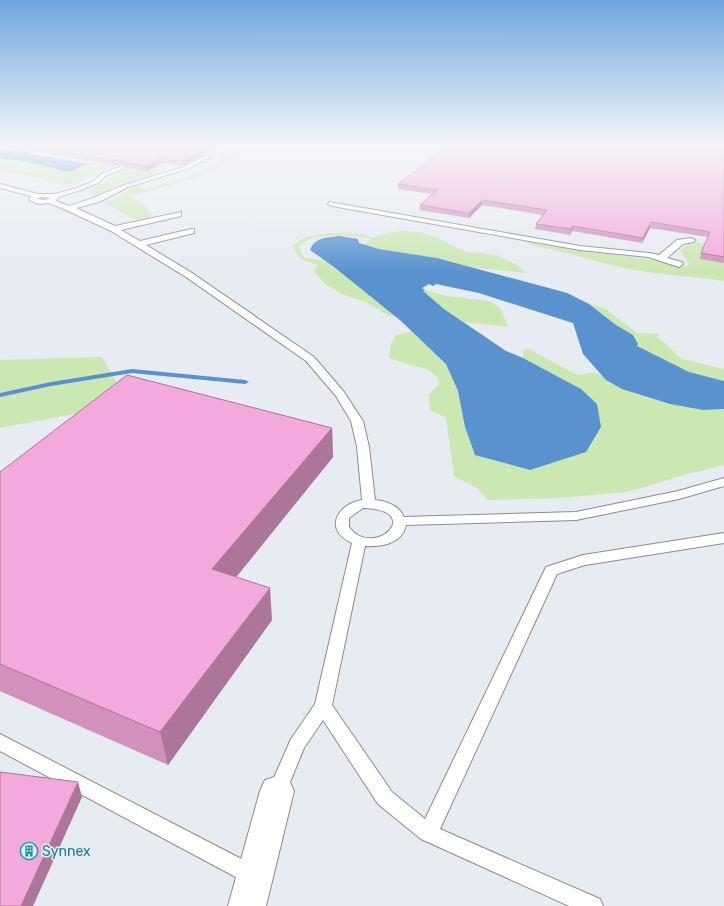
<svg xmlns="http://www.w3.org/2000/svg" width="724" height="906" viewBox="0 0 724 906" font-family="Rubik,sans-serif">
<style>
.green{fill:#cbe8b2}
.water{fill:#5a92cf}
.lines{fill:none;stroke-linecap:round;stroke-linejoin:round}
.stream{fill:#5a92cf;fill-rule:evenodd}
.lane-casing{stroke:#898d93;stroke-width:2}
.street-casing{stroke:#898d93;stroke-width:2}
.lane{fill:#fff;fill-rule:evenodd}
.street{fill:#fff;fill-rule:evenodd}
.wall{fill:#d291bd}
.shaded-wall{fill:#ab769a}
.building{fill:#f4a9dc;stroke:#ab769a}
.labels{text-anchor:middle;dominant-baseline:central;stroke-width:3;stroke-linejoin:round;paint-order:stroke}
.near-culture-label{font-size:14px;fill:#0d838f;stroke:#e7ebf2;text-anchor:start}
</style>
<rect width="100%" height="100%" fill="#e7ebf2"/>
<!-- green -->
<g class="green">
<polygon points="225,154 241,157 197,178 131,196 145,207 153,216 137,220 128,216 105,203 116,198 135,186 144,189 181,179 226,160 218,158"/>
<polygon points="0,158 28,162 69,172 94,162 114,165 93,174 75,185 60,184 21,174 0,171"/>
<path d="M160,164l-3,8 -4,3 -29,7 -29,15 -5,-7c14,-4 24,-17 38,-22 10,-3 22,-3 32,-4z"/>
<path d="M403,231l18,1 15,5 22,12 10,3 28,3 21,10 9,8 -57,-6 -32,-9 -58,-9 -15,-4 7,-7c-18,-1 -60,-8 -72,9 5,14 7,10 20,13 6,1 10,4 15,7l62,50 -9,-2 -19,-12 -26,-9 -18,-11 -10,-12 4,-7c-14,-3 -19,-3 -25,-18 2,-2 4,-5 7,-6 12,-7 63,-11 72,-2l13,-5z"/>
<path d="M519,238l167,28 3,-2 -9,-14c9,-7 15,-8 26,-7l-6,15 24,5v18c-33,-5 -67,-6 -100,-13 -20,-4 -41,-11 -61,-16 -15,-4 -30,-4 -44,-14z"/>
<polygon points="425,290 446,296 488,301 496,305 501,309 508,327 464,322 444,309 422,291"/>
<polygon points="589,304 604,308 637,333 659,334 657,338 664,342 682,359 724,369 724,381 689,372 637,346 633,335 616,325"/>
<polygon points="413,331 446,364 458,391 465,427 475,455 530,470 581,389 523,358 523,352 527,348 577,375 594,372 647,397 670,404 703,410 724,409 724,465 688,474 627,492 559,498 488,500 477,488 454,476 446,418 430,410 428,395 440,383 437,377 427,369 410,365 389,358 391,344 396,335"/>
<polygon points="102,357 118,385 89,411 0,428 0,360"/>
</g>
<!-- water -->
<g class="water">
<polygon points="0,148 88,164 69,172 28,162 0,158"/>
<path d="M339,236l19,3 1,4 20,6 58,9 130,35 22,11 27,21 17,10 5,9 -1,2 52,26 35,9v28l-21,1 -33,-6 -48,-15 -16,-9 -23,-26 -10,-31 -94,-30 -43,-9 -3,2 -4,-2 -7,4 3,2 -2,1 21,18 62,42 17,7 58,31 16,15 4,23 -15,25 -56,18 -55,-15 -10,-28 -7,-36 -12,-27 -45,-43 -67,-54 -24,-17c5,-13 16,-12 29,-14z"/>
</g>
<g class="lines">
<!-- stream -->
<polygon class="stream" points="132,369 245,380 249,382 245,384 132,373 51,386 0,397 0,393 51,382"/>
<defs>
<g id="lane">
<path d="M206,156l5,1 -24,12 -59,18 -29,15 -23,6 39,18 66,-14v4l-60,14 19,11 51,-12h3v4l-48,12 46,28 122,84 30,35 19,29 6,26 6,53c12,1 24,6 29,17l172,-5 102,-21 46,-13v8l-45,13 -103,21 -170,5c-4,19 -25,22 -41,21l-33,159 60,87 33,27 121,-252 37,-12 141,-22v10l-139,22 -28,9 -117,255 160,70 3,7h-34l-148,-67 -43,-35 -55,-84 -19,28 -20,49 -7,2 -7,-2 -2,-6 23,-52 24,-35 37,-161c-29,-13 -15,-39 10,-43l-5,-53 -6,-26 -15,-25 -30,-35 -120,-84 -75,-46 -45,-21 -17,-7 -10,1 -10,-4 2,-4 -31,-8v-4l38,10h16l23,-6 17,-7 7,-7 20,-8h4v2l-20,8 -7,7 -17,7 -22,7 -3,4 13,5 24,-8 31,-13 59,-18zM41,197l10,1 -6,2 -8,-1zM363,508c64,2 10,52 -14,19v-9z"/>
<polygon points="329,202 580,246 649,253 659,255 677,240 691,238 695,240 694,242 683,244 667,258 682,262 683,264 679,267 648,257 580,250 332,206 328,204"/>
<polygon points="0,734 259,868 262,875 259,882 252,885 245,882 0,751"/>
</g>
<polygon id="street" points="277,776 289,780 294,791 266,906 228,906 260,791 265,780"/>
</defs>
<!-- lane casing -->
<use href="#lane" class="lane-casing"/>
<!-- street casing -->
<use href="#street" class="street-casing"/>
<!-- lane -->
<use href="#lane" class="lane"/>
<!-- street -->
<use href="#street" class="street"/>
</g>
<!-- wall -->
<g class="wall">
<polygon points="3,146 221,146 182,166 162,163 147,171 126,167 125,164 114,165"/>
<polygon points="724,146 724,263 700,259 701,253 708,237 650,228 642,243 572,231 570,235 535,229 536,224 543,215 482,205 469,218 419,210 420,205 432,194 398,189 398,184"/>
<polygon points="332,428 333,457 236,577 272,620 168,765 0,691 0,472"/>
</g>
<!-- shaded-wall -->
<g class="shaded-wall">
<polygon points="212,146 221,146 182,166 182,161"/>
<polygon points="161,158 162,163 147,171 146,166"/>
<polygon points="482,200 482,205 469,218 469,213"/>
<polygon points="651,222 650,228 642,243 643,238"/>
<polygon points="573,226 572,231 570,235 571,229"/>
<polygon points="332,428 333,457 217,601 212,569"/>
<polygon points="270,588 272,620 168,765 160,732"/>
<polygon points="78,782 82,797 33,906 21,906"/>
</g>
<!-- building -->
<g class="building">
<polygon points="27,146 212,146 182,161 161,158 146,166 126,163 124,160 113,160"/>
<polygon points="449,146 724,146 724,257 701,253 710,232 651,222 643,238 573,226 571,229 536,224 547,210 482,200 469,213 420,205 437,190 398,184"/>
<polygon points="127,375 332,428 212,569 270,588 160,732 0,664 0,472"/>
<polygon points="0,772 78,782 21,906 0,906"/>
</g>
<!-- sky -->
<linearGradient id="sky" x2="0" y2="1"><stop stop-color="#6fa6de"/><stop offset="0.53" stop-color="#f4f6f9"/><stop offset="1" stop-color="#f4f6f9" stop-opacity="0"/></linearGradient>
<rect width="724" height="273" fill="url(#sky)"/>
<!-- icons -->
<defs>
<symbol id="building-ring" viewBox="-11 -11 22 22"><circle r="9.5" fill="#e7ebf2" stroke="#0f9aa8" stroke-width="1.5"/><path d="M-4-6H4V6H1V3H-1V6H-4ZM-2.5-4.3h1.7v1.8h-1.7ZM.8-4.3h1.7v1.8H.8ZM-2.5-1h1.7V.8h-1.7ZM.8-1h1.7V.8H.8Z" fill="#0f9aa8"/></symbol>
</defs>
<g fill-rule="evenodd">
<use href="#building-ring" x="19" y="841" width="20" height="20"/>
</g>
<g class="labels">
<!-- near-culture labels -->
<g class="near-culture-label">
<text x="42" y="851">Synnex</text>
</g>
</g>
</svg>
